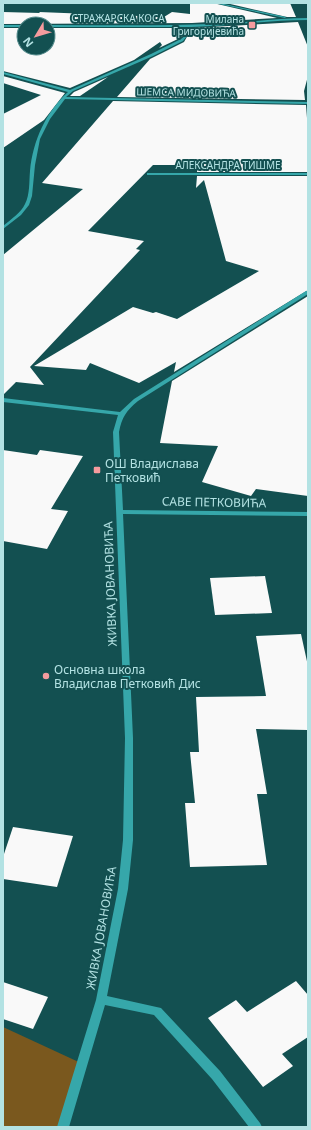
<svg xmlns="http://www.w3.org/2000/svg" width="311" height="1130" viewBox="0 0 311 1130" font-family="'Noto Sans',sans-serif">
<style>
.green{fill:#7a581e}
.building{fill:#f9f9f9}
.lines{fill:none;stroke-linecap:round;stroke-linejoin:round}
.minor{fill:#36a7aa;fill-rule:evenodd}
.poi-dot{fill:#f59b9e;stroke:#135051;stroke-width:1.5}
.labels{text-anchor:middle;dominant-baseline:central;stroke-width:4;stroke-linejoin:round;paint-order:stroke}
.far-street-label{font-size:10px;fill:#b3e2e3;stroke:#135051}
.far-poi-label{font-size:10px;fill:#b3e2e3;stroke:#135051;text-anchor:end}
.poi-label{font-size:12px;fill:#b3e2e3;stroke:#135051;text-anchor:start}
.street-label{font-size:12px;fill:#b3e2e3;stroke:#135051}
</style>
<rect width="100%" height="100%" fill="#135051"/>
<!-- green -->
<polygon class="green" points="3,1027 83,1064 63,1127 3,1127"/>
<!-- building -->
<g class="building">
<polygon points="190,3 213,3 277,18 192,23 3,24 3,12 40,13 39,12 164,17 172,12 190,14"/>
<polygon points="226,3 290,3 296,17 287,17"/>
<polygon points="298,22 308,47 308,76 304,91 305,100 117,97 150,59 184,42 192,28"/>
<polygon points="3,28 24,28 24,48 48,48 48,28 186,28 184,35 180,38 159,48 162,45 160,42 134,60 70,88 3,71"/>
<polygon points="3,76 65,93 44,120 3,148 3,114 41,95 3,83"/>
<polygon points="108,77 80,96 70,96 74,92"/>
<polygon points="113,101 306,105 308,131 308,172 197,172 197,165 153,165 88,231 144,241 136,249 140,250 30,367 44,385 16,382 3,395 3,255 83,189 42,183"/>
<polygon points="197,176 308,176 308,290 174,372 176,362 139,383 90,363 86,370 34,366 133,307 153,313 156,312 177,319 259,271 226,261 204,180 196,188"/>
<polygon points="308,296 308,496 256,489 251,496 202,482 218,446 160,443 172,381"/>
<polygon points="3,450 37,455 40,450 83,456 51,509 68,511 47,549 3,541"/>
<polygon points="265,576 272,613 215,615 210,578"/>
<polygon points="301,634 308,666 308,730 256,729 267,794 257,794 267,865 190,867 185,803 195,803 190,752 199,752 196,697 266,696 256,636"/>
<polygon points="13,827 73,836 57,887 3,879 3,857"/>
<polygon points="296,981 308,995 308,1037 282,1054 293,1066 263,1087 208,1018 236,1000 247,1012"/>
<polygon points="3,982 48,997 33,1029 3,1019"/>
</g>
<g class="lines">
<!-- minor -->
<g class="minor">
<polygon points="214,3 219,3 286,17 285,18"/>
<path d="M308,18v2c-39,0 -78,6 -117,7l-4,9 -4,5 -30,15 -80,35 -7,6 242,5v2l-243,-5 -15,20 -10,20 -5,26 -3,31 -3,9 -8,10 -18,14v-3c8,-7 18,-13 22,-22 5,-10 4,-22 5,-33 3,-31 16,-59 38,-79l-65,-18v-2l67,18 81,-36 30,-15 4,-3 3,-9h-140v-2c55,0 110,1 165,-1 32,-1 63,-6 95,-6z"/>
<rect x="3" y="25" width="21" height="2"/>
<rect x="147" y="173" width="161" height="2"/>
<path d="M306,291h2v3l-170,107c-12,10 -16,16 -19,31l4,78 185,2v4l-185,-2 10,224v102l-5,49 -21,107 54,12 59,63 40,52 2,4h-13l-37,-48 -58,-64 -49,-10 -36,122h-12l39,-127 22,-111 5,-49 2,-102 -12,-306 5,-17 -115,-13v-4l117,14 14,-13z"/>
</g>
</g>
<!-- markers -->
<g class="poi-dot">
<rect x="248" y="21" width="8" height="8" rx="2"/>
<rect x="93" y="466" width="8" height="8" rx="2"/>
<circle cx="46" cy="676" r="4"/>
</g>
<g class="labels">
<!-- far-street labels -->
<g class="far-street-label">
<text x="118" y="18">СТРАЖАРСКА КОСА</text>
<text transform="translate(186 92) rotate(1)">ШЕМСА МИДОВИЋА</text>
<text x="228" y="165">АЛЕКСАНДРА ТИШМЕ</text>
</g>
<!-- far-poi labels -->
<g class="far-poi-label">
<text x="244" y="19">Милана<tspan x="244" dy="12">Григоријевића</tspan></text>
</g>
<!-- poi labels -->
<g class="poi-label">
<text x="105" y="463">ОШ Владислава<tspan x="105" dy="14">Петковић</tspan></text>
<text x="54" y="669">Основна школа<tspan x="54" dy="14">Владислав Петковић Дис</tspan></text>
</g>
<!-- street labels -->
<g class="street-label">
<text transform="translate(214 502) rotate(1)">САВЕ ПЕТКОВИЋА</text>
<text transform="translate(110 584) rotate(-92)">ЖИВКА ЈОВАНОВИЋА</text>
<text transform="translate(101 928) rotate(-80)">ЖИВКА ЈОВАНОВИЋА</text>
</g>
</g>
<!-- border -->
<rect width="311" height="1130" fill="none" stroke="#b3e2e3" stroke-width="8"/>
<!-- north arrow -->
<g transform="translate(36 36) rotate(232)"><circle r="19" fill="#135051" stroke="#538a8b"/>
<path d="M0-3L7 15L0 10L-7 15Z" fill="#f59b9e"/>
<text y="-6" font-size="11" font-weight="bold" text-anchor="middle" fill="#b3e2e3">N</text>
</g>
</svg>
